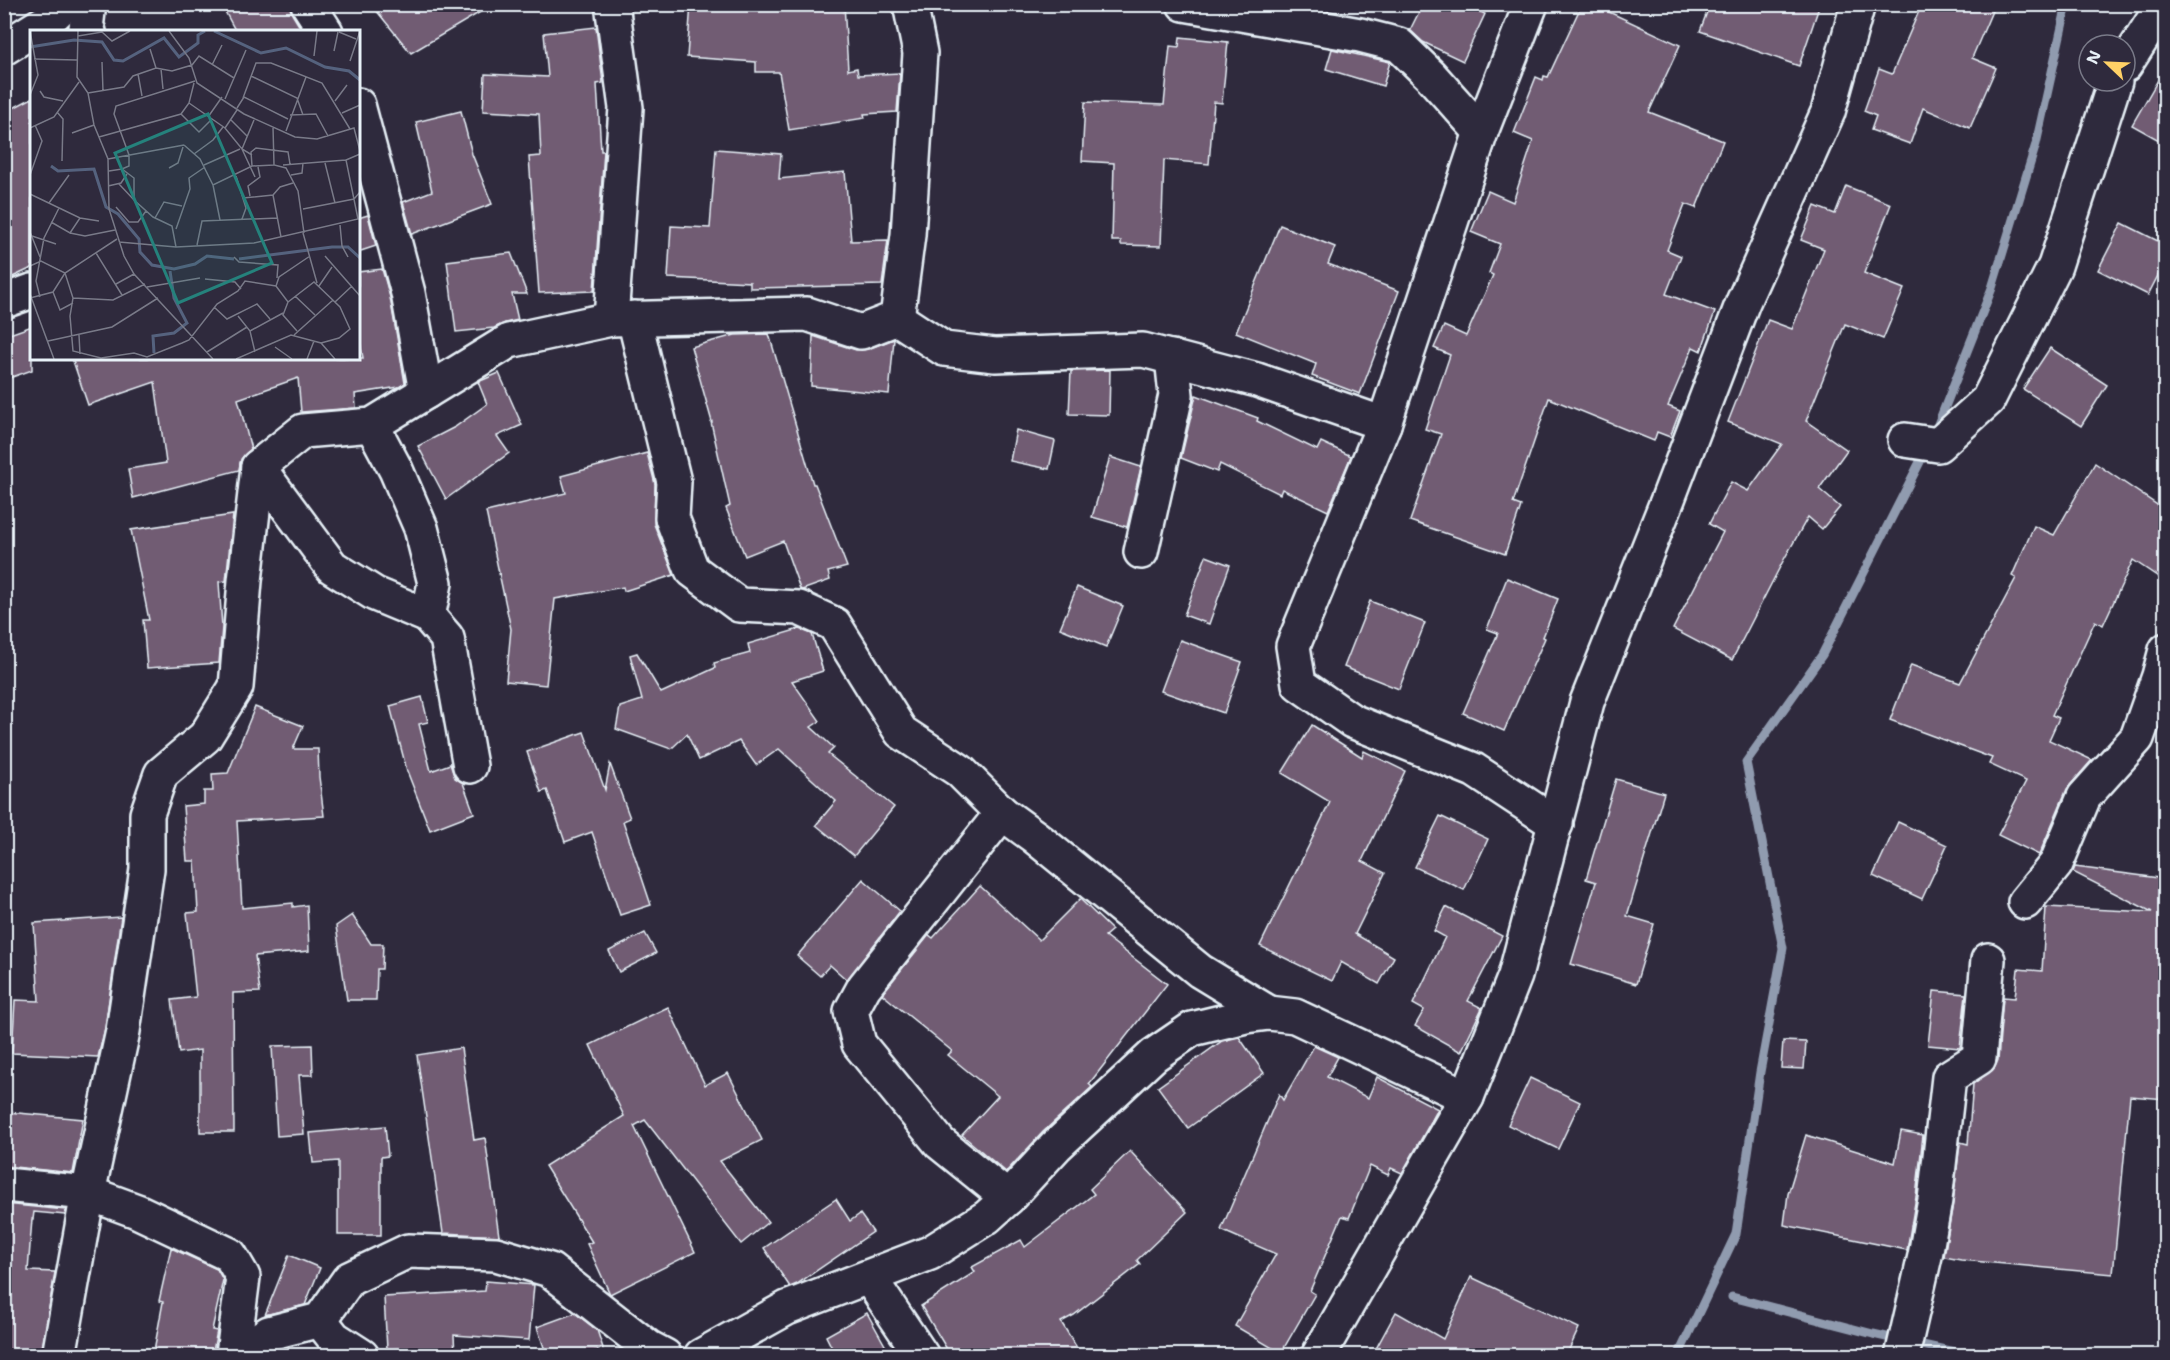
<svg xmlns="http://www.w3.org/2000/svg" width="2170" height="1360" viewBox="0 0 2170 1360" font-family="'Shantell Sans',sans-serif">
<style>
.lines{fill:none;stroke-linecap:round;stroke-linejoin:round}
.stream{stroke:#909baf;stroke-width:9}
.building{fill:#715c73;stroke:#e8f1f8;stroke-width:1.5}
.minor-casing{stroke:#e8f1f8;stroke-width:38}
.minor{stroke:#2f2a3d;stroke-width:33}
.inset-river{fill:none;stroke:#55627e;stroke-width:3}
.inset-road{fill:none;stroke:#797a88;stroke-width:1.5}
.view{fill:#25827c;fill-opacity:0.15;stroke:#25827c;stroke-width:3}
.inset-edge{fill:none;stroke:#e8f1f8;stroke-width:3}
</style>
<rect width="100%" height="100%" fill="#2f2a3d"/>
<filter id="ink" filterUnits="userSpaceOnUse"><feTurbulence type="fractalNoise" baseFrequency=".0167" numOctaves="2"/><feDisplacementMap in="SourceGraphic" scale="12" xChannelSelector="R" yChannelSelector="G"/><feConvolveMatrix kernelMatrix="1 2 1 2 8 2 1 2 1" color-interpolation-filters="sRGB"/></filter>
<g filter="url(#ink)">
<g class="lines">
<!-- stream -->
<g class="stream">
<polyline points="1935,432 1992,288 2036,144 2067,4"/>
<polyline points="1732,1297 1873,1334 1972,1356"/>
<polyline points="1678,1356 1736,1234 1760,1072 1783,948 1746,762 1822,655 1926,450"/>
</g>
</g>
<!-- building -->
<g class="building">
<polygon points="221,4 289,4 292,14 303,32 236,32"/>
<polygon points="371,4 494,4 411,53"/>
<polygon points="691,4 755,4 755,8 844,4 848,70 857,68 858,75 900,73 897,112 864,114 865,118 789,130 779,72 756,72 756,62 687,57"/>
<polygon points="1423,4 1465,4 1485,14 1463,61 1423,42 1410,30"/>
<polygon points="1582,4 1592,4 1680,45 1649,112 1723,141 1696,208 1685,204 1667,250 1681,256 1666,294 1715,312 1701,351 1693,347 1668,406 1680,411 1670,437 1657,432 1654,441 1549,398 1513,503 1521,506 1505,554 1410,521 1441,434 1425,429 1450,355 1434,348 1444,326 1466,336 1493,275 1489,273 1500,244 1471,232 1488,191 1513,202 1533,141 1514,133 1536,77 1543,80 1544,76 1548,77"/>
<polygon points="1710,4 1820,4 1799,66 1700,31"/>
<polygon points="1922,4 1995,4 1972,58 1996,68 1970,128 1923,108 1910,144 1871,130 1876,116 1864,111 1879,69 1892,74"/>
<polygon points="596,27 603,83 597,84 601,151 604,151 594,291 539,293 529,157 541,156 539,114 483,111 485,74 548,77 544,33"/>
<polygon points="1180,37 1228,42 1222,103 1214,102 1209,164 1164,160 1161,246 1121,245 1121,241 1112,241 1114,163 1082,161 1085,102 1164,105 1170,46 1179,47"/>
<polygon points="1332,49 1390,62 1383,86 1326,69"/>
<polygon points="2166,66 2166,144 2132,125"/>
<polygon points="32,98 32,268 4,281 4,113"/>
<polygon points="461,111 472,154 492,204 412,234 403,202 432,191 416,122"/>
<polygon points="716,149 781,154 779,179 845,172 851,241 888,240 882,285 750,288 750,282 668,278 671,226 710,228"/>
<polygon points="1846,186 1891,204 1864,273 1904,289 1883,339 1845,324 1806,421 1847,450 1819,489 1840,507 1822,529 1808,517 1782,563 1732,660 1673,629 1723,532 1709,524 1731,482 1748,491 1782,444 1728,422 1768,320 1792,329 1824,249 1801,240 1815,206 1835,214"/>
<polygon points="368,215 376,246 358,252 358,218"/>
<polygon points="2122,223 2166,245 2166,260 2148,295 2098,270"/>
<polygon points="1280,225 1335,247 1328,264 1399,291 1360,394 1312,376 1316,364 1236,332"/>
<polygon points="511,253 527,294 512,294 518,320 505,323 494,328 456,332 447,261"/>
<polygon points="382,269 390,297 405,383 399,387 355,394 356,408 301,412 298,378 238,399 251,449 241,459 239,470 133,498 128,469 166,463 155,382 88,405 72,358 363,358 358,332 358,272"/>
<polygon points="32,326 32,370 4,380 4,336"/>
<polygon points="769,334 813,484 815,484 847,567 828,572 830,580 802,590 800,589 783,541 745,556 726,508 730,506 711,422 712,422 691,347 735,335"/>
<polygon points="813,336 856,350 868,349 894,339 889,394 811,386"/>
<polygon points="2050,348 2107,385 2081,426 2023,389"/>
<polygon points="1110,370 1109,415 1069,414 1071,371"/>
<polygon points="499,373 522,425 497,436 509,453 446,499 418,446 455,427 487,404 478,382"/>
<polygon points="1196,395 1258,418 1257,421 1317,450 1321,442 1351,456 1328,511 1282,489 1280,494 1220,464 1217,472 1181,458"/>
<polygon points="1016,430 1055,441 1049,469 1010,461"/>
<polygon points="647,453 655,484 654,524 674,575 624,591 623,587 555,599 546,685 506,681 511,629 486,512 566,493 561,476"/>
<polygon points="1110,457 1141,467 1127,527 1092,517"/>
<polygon points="2095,463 2166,511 2166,582 2133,560 2103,625 2095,621 2052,715 2059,718 2049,740 2092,760 2067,789 2039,855 1998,835 2026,781 1989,764 1992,758 1890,720 1911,665 1960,683 2016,578 2012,576 2034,526 2054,535"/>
<polygon points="233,515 226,581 219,582 222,627 219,663 147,668 143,620 149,620 131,530"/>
<polygon points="1206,556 1230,565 1209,624 1184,615"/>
<polygon points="1507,578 1558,599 1543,637 1545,638 1504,731 1463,713 1498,633 1487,629"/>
<polygon points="1077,587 1123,606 1106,647 1060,628"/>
<polygon points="1370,601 1425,623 1399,689 1344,667"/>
<polygon points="799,629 812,634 823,671 792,681 820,721 811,727 834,748 828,754 894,807 854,856 816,825 836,801 779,749 756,765 739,741 699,760 687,734 671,749 616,729 620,707 642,700 630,655 637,653 661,693 715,668 714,663 750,653 748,644"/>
<polygon points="1180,640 1242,662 1224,713 1161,691"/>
<polygon points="422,697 428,722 419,724 431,771 450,764 455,778 463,783 474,813 430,830 407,771 390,706"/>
<polygon points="255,707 303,726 293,749 318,749 319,777 324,816 237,821 242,908 293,903 293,907 307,905 309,951 255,956 260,992 233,993 234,1132 200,1132 200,1050 179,1053 172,1000 196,997 187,913 198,912 195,861 187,861 183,806 204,804 204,791 213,791 212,774 228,773"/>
<polygon points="1312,725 1362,757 1364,751 1405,771 1362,861 1385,873 1355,934 1394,957 1379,984 1341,962 1332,981 1260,946 1330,802 1282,773"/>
<polygon points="584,732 605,790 610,764 630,818 623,821 651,905 620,915 592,832 565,842 547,790 541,792 527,752"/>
<polygon points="1616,779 1664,793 1627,916 1654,924 1636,984 1571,964 1596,882 1586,879"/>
<polygon points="1440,816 1488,839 1464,890 1415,867"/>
<polygon points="1898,822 1947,845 1922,899 1873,876"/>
<polygon points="2075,867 2166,879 2166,1099 2130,1096 2113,1274 1961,1260 1944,1257 1953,1203 1960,1142 1968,1144 1973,1084 1995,1067 1998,1060 2003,997 2015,998 2018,969 2042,971 2046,907 2152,912 2073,872"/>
<polygon points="863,879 900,911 847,980 830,965 820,976 797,956"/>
<polygon points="980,886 1039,940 1080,899 1112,930 1105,936 1167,984 1089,1084 1092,1087 1043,1132 1006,1172 962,1135 998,1096 948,1055 952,1051 882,994 929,935 933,938"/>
<polygon points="1446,907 1502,936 1468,1001 1482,1008 1461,1052 1415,1026 1424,1010 1413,1004 1445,937 1434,931"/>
<polygon points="352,915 371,944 383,944 382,969 377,969 376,1000 347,1000 336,926"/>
<polygon points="121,917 105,1028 98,1057 12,1053 15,1000 39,1001 34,923"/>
<polygon points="645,933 656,953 619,972 609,951"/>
<polygon points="1934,991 1966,994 1960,1048 1928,1045"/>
<polygon points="668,1007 705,1085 728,1073 762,1140 720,1161 768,1222 741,1244 645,1120 634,1126 695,1252 610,1294 587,1244 592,1242 545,1166 624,1116 590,1045"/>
<polygon points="1239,1037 1264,1073 1188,1128 1158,1087 1222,1041"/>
<polygon points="1783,1041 1806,1042 1804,1069 1781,1068"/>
<polygon points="312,1045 313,1075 299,1075 304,1134 277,1136 272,1046"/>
<polygon points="1314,1046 1338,1057 1327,1077 1368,1098 1377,1077 1438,1109 1402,1173 1391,1168 1388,1175 1370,1166 1349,1218 1342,1216 1310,1291 1315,1294 1281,1353 1235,1326 1276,1254 1221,1230 1279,1094 1283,1100"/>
<polygon points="461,1048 474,1140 485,1138 499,1236 443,1233 417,1055"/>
<polygon points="1530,1078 1580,1102 1558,1149 1508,1125"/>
<polygon points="7,1112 83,1119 73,1173 4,1166"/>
<polygon points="385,1126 388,1156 381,1157 381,1235 338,1235 338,1161 313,1163 310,1133"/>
<polygon points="1901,1131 1923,1135 1916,1197 1907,1250 1784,1225 1788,1194 1806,1135 1895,1163"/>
<polygon points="1130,1151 1187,1212 1137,1260 1140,1264 1074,1315 1061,1322 1082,1356 951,1356 921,1306 975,1272 972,1267 1021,1240 1025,1247 1094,1194 1090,1189"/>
<polygon points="836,1199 850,1221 860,1214 873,1232 797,1284 790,1287 764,1248"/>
<polygon points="4,1204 66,1210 65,1215 34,1212 33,1219 32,1219 28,1271 55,1272 41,1356 4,1356"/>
<polygon points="171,1248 217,1269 223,1280 212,1330 217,1331 212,1356 153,1356 163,1302 159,1301"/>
<polygon points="289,1255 320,1268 305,1305 265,1315"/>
<polygon points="1471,1277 1579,1328 1566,1356 1372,1356 1396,1312 1443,1339"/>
<polygon points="486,1281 534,1285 529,1340 454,1335 455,1356 408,1356 408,1348 387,1349 384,1297 485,1291"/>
<polygon points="575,1313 597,1330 603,1348 583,1356 547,1356 537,1327"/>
<polygon points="867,1313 891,1356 836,1356 826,1336"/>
</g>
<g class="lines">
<defs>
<g id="minor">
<polyline points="308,4 326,32"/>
<polyline points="1184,4 1360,35 1399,45 1430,75 1481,132"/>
<polyline points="1531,4 1481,132 1384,424 1293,646 1299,684 1352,721 1474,770 1556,824"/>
<polyline points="89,32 86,28 89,4"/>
<polyline points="4,48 47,21 65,4"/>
<polyline points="2125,65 2164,4"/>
<polyline points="358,105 408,293 426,392"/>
<polyline points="4,301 32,291"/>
<polyline points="634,318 674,482 672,518 692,570 739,605 799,608 834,624 901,732 960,771 1002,813 1035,837 1200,971 1269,1013"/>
<polyline points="897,318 944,349 995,355 1143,350 1257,380 1384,424"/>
<polyline points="611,319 626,108 612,4"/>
<polyline points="372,425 396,470 421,528 435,583 428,616"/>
<polyline points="1905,440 1938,445 1988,400 2055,266 2115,81"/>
<polyline points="258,467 332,567 375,594 428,616 447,638 470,766"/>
<polyline points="1141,552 1176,395 1172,357"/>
<polyline points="1002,813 864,987 851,1011 859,1044 940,1143 1008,1198"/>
<polyline points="2025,902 2056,864 2084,797 2137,738 2159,676 2166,650"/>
<polyline points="4,1185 88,1193 137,1211 230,1255 243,1277 233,1354"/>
<polyline points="869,1277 922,1356"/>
<polyline points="320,1320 334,1338 362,1356"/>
<polyline points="59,1356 88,1193 123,1031 147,869 147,814 161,774 205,737 236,687 245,581 258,467 303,431 372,425 509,341 611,319 807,314 861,332 897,318 908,235 920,53 910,4"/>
<polyline points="233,1356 269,1333 320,1320 349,1279 408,1251 496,1254 550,1270 648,1347 665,1356"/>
<polyline points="701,1356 787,1308 930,1253 987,1217 1008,1198 1056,1146 1154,1055 1192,1029 1246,1016 1269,1013 1295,1016 1467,1097"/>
<polyline points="1318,1356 1467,1097 1515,976 1587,702 1668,499 1743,302 1828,112 1858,4"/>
<polyline points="1902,1356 1925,1256 1935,1200 1949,1077 1979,1058 1988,960"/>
</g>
</defs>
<!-- minor casing -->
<use href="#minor" class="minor-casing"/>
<!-- minor -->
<use href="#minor" class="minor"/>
</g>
</g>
<!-- overview -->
<g transform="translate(30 30)">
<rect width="330" height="330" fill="#2f2a3d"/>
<path class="inset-river" d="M184,1l47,22 25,-5 39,19 24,4 11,9M0,17l44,-7 28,2 12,18 9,1 41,-23 15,19 19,-14v-8l7,-4M21,136l7,5 36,-2 12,38 12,7 21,25 1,13 12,13 22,4 21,-5 12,-8 27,3M209,229l93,-12h16l12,11M124,323l-1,-17 21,-3 13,-10 -13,-25 -4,-27"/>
<path class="inset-road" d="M48,1l-1,46 11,16 6,32 14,34 1,50 15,47 10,18 79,85M139,1l20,27 8,25 47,31 51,23 22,2 37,-11 6,23M309,2l17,7M48,6l24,-4 10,9 18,-10M120,19l6,19M304,21l4,-19M284,26l3,-25M4,29l43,1M320,31l10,-30M72,32l1,29M182,35l10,-20M131,39l2,20M108,44l4,22M221,46l46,22 6,17M10,61l4,6 19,4M58,63l36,-6 9,-11 23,-8 16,3 20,-6 7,-9 35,22M0,65l8,-20 -8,-44M213,68l13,-35h15l51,20 28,46M195,69l21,-49M305,71l12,-16M159,73l36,25 17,21 10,6M207,78l7,-11 44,22M27,82l6,7 -1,42M312,83l18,-8M151,84l18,18 12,-12M260,85l26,-1 12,22M178,87l14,-20M201,90l16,16M224,90l-12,29 13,28M243,97l1,38 12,3 12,23 6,42M0,98l24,-11 25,-35M195,98l12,-18M256,101l20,-54M42,103l22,-8M69,107l82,-23 8,-11 5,-20M154,115l16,14 13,26 39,-19 22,-1M164,124l19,-14 10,-13M78,129l76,-14M295,133l10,40M174,135l36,-16M253,135l63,-5M222,136l-1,-14 5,-4 32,4 2,12M139,138l9,-5 5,-16M92,139l7,-3v-11l-15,-41 2,-8 79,-25M79,141l13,-2 12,9v22l19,17 19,9 4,21M0,145l12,-34 -7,-16M261,145l11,-2 1,-10M206,146l10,32 -4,11M89,154l16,17M183,155l7,35M78,156l13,-3 6,-9M0,164l50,24 19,3M243,165l8,42M220,166l-2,-10 12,-9 -2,-10M213,168l30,-3 7,-8 13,-4M19,173l20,-28M86,177l13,15h9l8,-11M273,179l51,-10 6,-7M125,188l9,-16 18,4M21,192l19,11 10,-15M310,195l2,21 6,11M146,199l14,-40 -1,-11 16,-11M0,202l10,25M40,203l15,3 30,-6M273,203l14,50M2,206l24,8M89,212l57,5 78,-4 104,-24 -12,-59 14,-6M167,215l5,-24 76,-3M66,223l26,42M280,226l-31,21 -3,9 12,16 26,-20 26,25 10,22 -11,9 -18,5M295,226l35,40M204,227l5,5 39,3 -1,13M0,236l11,-5 24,12 8,25 -3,18 3,35 28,7 33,-5 13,4 35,-14 7,-3 28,-36 21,-13 7,-10 31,5M175,249l30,3 6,7M86,254l18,-10M289,256l13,-19M117,257l53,-9M23,262l7,18 13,-7M0,264l24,65M265,266l20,19M10,267l-4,-16 8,-43 15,-30M0,268l23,-6 12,-19 52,-34M43,268l40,2 32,-16M258,272l-5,13 14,16M305,272l17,-16M184,277l13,12 30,-15 13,15M208,286l12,15 5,21M220,301l33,-18M49,305l1,19M264,305l39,-35M18,311l64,-14 46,-29M245,317l17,12M177,322l40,-25M206,329l55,-24 30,8 14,16M277,329l7,-18"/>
<path class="view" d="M178,84l64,149 -94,40 -63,-150z"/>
<rect width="330" height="330" class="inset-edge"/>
</g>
<!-- margin -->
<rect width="2170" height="1360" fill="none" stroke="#2f2a3d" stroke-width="24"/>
<rect x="12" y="12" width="2146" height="1336" fill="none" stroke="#e8f1f8" stroke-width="2" filter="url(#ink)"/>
<!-- north arrow -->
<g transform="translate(2107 63) rotate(293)"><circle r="28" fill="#2f2a3d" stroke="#797a88" stroke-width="1.5"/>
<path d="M0-4.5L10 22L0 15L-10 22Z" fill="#ffd166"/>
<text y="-9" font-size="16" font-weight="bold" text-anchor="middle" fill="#e8f1f8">N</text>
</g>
</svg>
